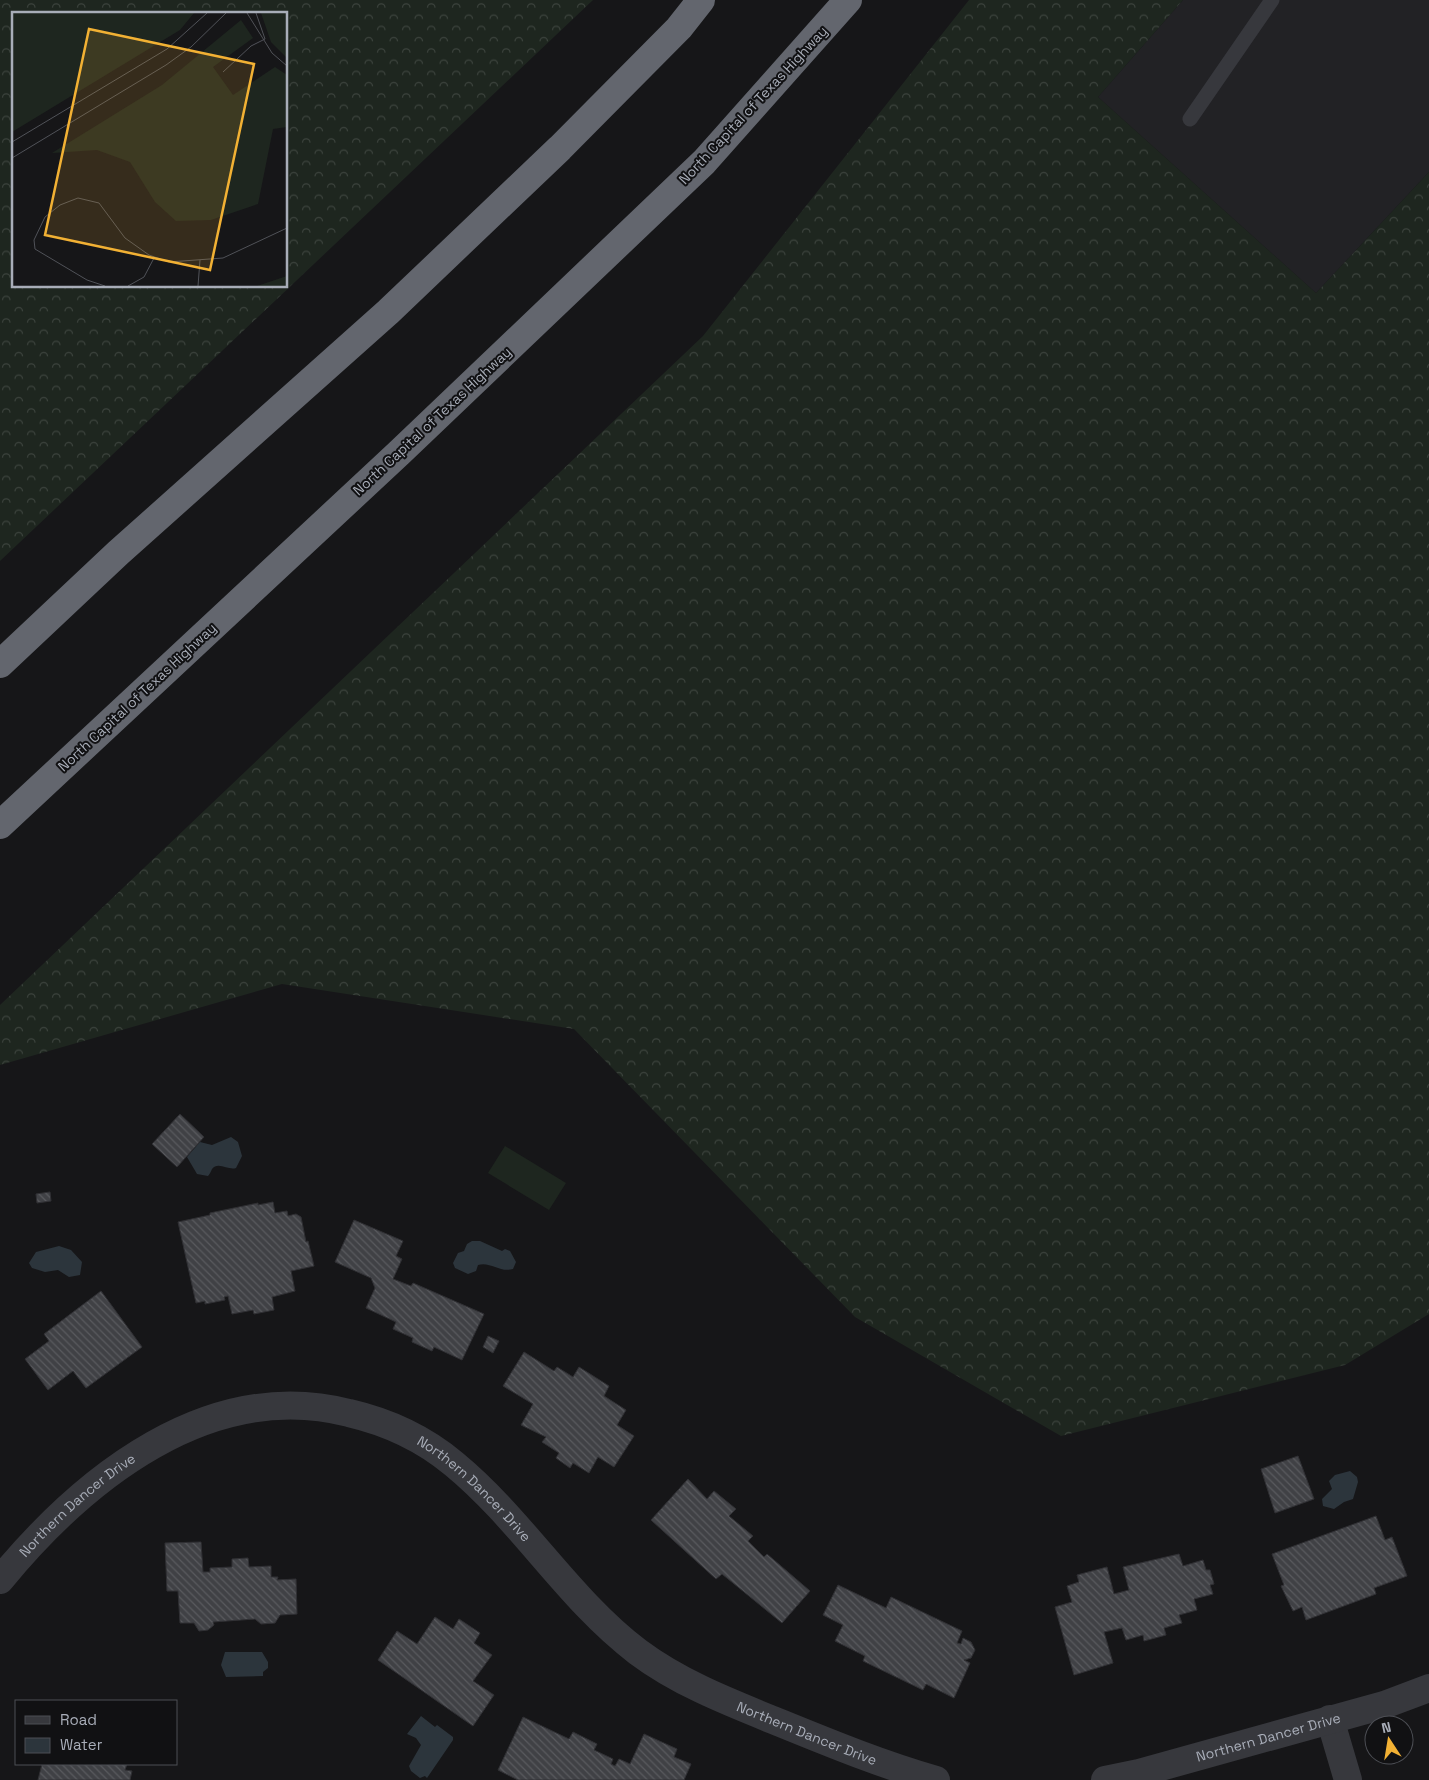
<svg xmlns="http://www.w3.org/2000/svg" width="1429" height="1780" viewBox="0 0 1429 1780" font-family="'Space Grotesk',sans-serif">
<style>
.built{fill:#222225}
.grass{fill:#1e261f}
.forest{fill:url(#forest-crowns);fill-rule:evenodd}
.water{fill:#2c353c}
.building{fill:url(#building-back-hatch);stroke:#303034}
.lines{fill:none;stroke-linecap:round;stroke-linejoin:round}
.lane{stroke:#37383d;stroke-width:15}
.street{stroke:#37383d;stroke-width:28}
.highway{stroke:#63666e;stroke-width:28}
.labels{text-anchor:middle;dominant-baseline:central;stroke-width:4;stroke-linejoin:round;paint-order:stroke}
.street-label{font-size:14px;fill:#a8adb8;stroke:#111113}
.inset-road{fill:none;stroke:#505258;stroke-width:1}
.view{fill:#f2b134;fill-opacity:0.15;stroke:#f2b134;stroke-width:2.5}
.inset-edge{fill:none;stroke:#a8adb8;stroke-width:2.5}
</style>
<defs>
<pattern id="forest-crowns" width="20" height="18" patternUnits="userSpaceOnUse" patternTransform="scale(1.25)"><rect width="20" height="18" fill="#1e261f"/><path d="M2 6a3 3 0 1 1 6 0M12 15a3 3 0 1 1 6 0" fill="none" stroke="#3c433d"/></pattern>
<pattern id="building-back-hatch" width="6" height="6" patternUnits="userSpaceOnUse" patternTransform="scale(1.25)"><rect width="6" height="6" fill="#404145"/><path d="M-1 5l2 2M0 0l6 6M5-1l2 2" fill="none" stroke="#595a5e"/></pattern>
</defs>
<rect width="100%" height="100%" fill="#161618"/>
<!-- built -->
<polygon class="built" points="1183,0 1429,0 1429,172 1316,293 1098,97"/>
<!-- grass -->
<polygon class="grass" points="505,1146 566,1183 549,1210 488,1173"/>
<!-- forest -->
<g class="forest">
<path d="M0,0h593l-593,561zM14,14h272v272h-272z"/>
<polygon points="969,0 1183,0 1098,97 1316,293 1429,172 1429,1314 1345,1365 1061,1436 855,1317 574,1029 282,984 0,1065 0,1005 703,336"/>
</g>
<!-- water -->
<g class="water">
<path d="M231,1137l7,5 4,14 -6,12c-7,3 -18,-7 -24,1 -1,2 -2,5 -4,7l-11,-2 -10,-17 13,-15 12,3z"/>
<path d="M472,1241h8l22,10 3,-2 5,2 6,11 -3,7c-13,4 -23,-8 -35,-4l-2,6 -8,3 -13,-6 -2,-5 5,-10 6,-2 3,-7z"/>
<polygon points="59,1246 71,1250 82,1262 80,1275 69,1277 58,1270 45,1272 32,1268 29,1263 36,1252"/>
<polygon points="1350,1471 1357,1477 1358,1482 1353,1499 1344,1502 1334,1509 1323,1506 1322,1499 1332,1489 1329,1481 1335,1475"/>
<polygon points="225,1652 262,1652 268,1662 268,1668 263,1672 263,1676 226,1677 221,1665"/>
<polygon points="421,1716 435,1727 437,1725 453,1737 453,1740 427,1778 425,1776 420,1778 411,1771 409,1766 421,1745 416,1738 407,1734"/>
</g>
<!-- building -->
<g class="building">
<polygon points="180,1114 204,1137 177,1167 152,1144"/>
<polygon points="50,1192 51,1201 37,1203 36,1194"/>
<polygon points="273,1202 275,1213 287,1211 288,1216 296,1214 301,1217 306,1242 308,1241 314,1266 291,1271 295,1291 272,1297 274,1310 254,1314 253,1310 232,1314 228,1296 224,1297 225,1300 205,1304 205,1301 196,1303 178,1222 210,1215 210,1213 258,1203 258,1205"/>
<polygon points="354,1220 403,1241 396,1256 402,1259 393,1279 411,1286 413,1283 484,1314 462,1360 434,1347 432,1351 412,1342 413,1338 393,1329 396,1322 366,1308 375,1288 371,1278 335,1262"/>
<polygon points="101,1291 142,1347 86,1388 73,1371 48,1390 25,1359 49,1341 44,1334"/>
<polygon points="488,1336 499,1341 493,1353 483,1347"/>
<polygon points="524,1352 554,1371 557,1367 573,1377 579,1367 609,1386 604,1396 626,1410 617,1425 634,1436 614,1467 598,1457 589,1473 573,1463 570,1468 556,1458 559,1453 542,1442 546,1437 521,1425 533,1404 503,1386"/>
<polygon points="1298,1456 1314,1499 1275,1513 1261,1469"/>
<polygon points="688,1479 707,1499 714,1491 736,1509 729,1516 753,1536 748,1541 764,1557 767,1554 810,1591 782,1623 722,1574 716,1579 651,1520"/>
<polygon points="1376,1516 1385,1540 1392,1537 1407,1576 1374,1588 1376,1594 1306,1620 1302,1607 1293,1611 1281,1586 1284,1585 1272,1554"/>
<polygon points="201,1542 203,1572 210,1572 210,1568 232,1567 232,1559 248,1558 249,1567 271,1566 271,1577 278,1577 277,1580 296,1579 297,1614 280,1615 275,1623 261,1624 255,1619 213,1622 214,1625 208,1630 199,1631 194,1623 180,1623 178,1591 167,1591 165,1543"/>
<polygon points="1179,1554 1183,1566 1203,1560 1206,1570 1210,1570 1214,1584 1210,1585 1213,1594 1194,1599 1197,1610 1179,1615 1182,1623 1164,1628 1166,1635 1144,1641 1143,1635 1126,1640 1122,1628 1104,1632 1113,1663 1074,1675 1055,1607 1072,1602 1067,1586 1079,1582 1077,1575 1107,1567 1114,1594 1129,1590 1123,1567"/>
<polygon points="838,1585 886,1608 891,1597 962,1631 957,1643 961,1644 963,1638 971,1642 975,1650 971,1658 964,1660 970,1663 954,1698 926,1684 923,1690 863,1661 865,1656 835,1641 843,1625 823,1615"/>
<polygon points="435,1617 453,1629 459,1619 480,1633 474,1643 492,1655 473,1681 494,1695 473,1726 378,1660 397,1631 417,1644"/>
<polygon points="523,1717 569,1739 573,1732 597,1744 594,1750 613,1759 611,1764 615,1766 619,1759 630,1764 644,1734 677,1749 674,1757 691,1764 684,1780 518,1780 498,1770"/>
<polygon points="42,1764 127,1764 125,1770 132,1771 130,1780 38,1780"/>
</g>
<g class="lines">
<!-- lane -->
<polyline class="lane" points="1190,119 1272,0"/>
<!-- street -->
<g class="street">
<path id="s1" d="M0,1580c84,-102 209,-203 349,-167 39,9 74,25 105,51 68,56 114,135 184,188 40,30 88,49 135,68 54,22 107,44 163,60"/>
<polyline points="1330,1719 1348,1780"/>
<path id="s2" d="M1105,1780l34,-7 245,-68 45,-17"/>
</g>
<!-- highway -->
<g class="highway">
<polyline points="0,664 118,553 388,312 560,148 679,28 701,0"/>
<polyline points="0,825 399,453 704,162 848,0"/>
</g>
</g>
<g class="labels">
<!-- street labels -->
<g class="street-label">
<text transform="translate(753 105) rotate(-47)">North Capital of Texas Highway</text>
<text transform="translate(432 421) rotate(-43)">North Capital of Texas Highway</text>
<text transform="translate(137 697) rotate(-43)">North Capital of Texas Highway</text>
<text stroke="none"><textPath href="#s1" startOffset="558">Northern Dancer Drive</textPath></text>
<text stroke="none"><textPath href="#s1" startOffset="108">Northern Dancer Drive</textPath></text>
<text stroke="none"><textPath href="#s1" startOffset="978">Northern Dancer Drive</textPath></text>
<text stroke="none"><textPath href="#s2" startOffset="169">Northern Dancer Drive</textPath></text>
</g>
</g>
<!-- overview -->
<g transform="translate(12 12)">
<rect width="275" height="275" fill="#161618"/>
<path d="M0,1h182l-14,17 -168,102zM249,1h26v45l-16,-16zM229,8l12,18 -40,29 20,28 42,-28 12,8v52l-14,2 -15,75 -47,16 -35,1 -21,-19 -25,-40 -33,-12 -45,3 110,-68zM275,264v10h-30z" fill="#1e261f"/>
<path class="inset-road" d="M235,1l25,40 15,13M244,1l9,26M211,60l28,-26 14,-7M0,130l155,-93 40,-36M0,146l154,-93 25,-18 35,-34M23,237l-1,-9 11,-23 15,-12 18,-7 21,5 26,35 24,17 20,7 54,-4 64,-30M23,237l52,31 18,6M116,274l16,-9 10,-19M186,274l2,-26"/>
<path class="view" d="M77,17l165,35 -44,206 -165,-35z"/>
<rect width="275" height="275" class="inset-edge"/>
</g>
<!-- legend -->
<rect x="15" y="1700" width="162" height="65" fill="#111113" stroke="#4d4f55"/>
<rect x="25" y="1716" width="25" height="8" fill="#37383d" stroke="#4d4f55"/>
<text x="60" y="1725" font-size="15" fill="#a8adb8">Road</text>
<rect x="25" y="1738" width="25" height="15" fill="#2c353c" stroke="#4d4f55"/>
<text x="60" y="1750" font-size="15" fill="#a8adb8">Water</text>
<!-- north arrow -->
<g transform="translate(1389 1740) rotate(348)"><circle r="24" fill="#111113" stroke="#4d4f55"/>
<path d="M0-4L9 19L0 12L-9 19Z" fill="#f2b134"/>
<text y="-8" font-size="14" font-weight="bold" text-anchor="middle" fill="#a8adb8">N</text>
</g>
</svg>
